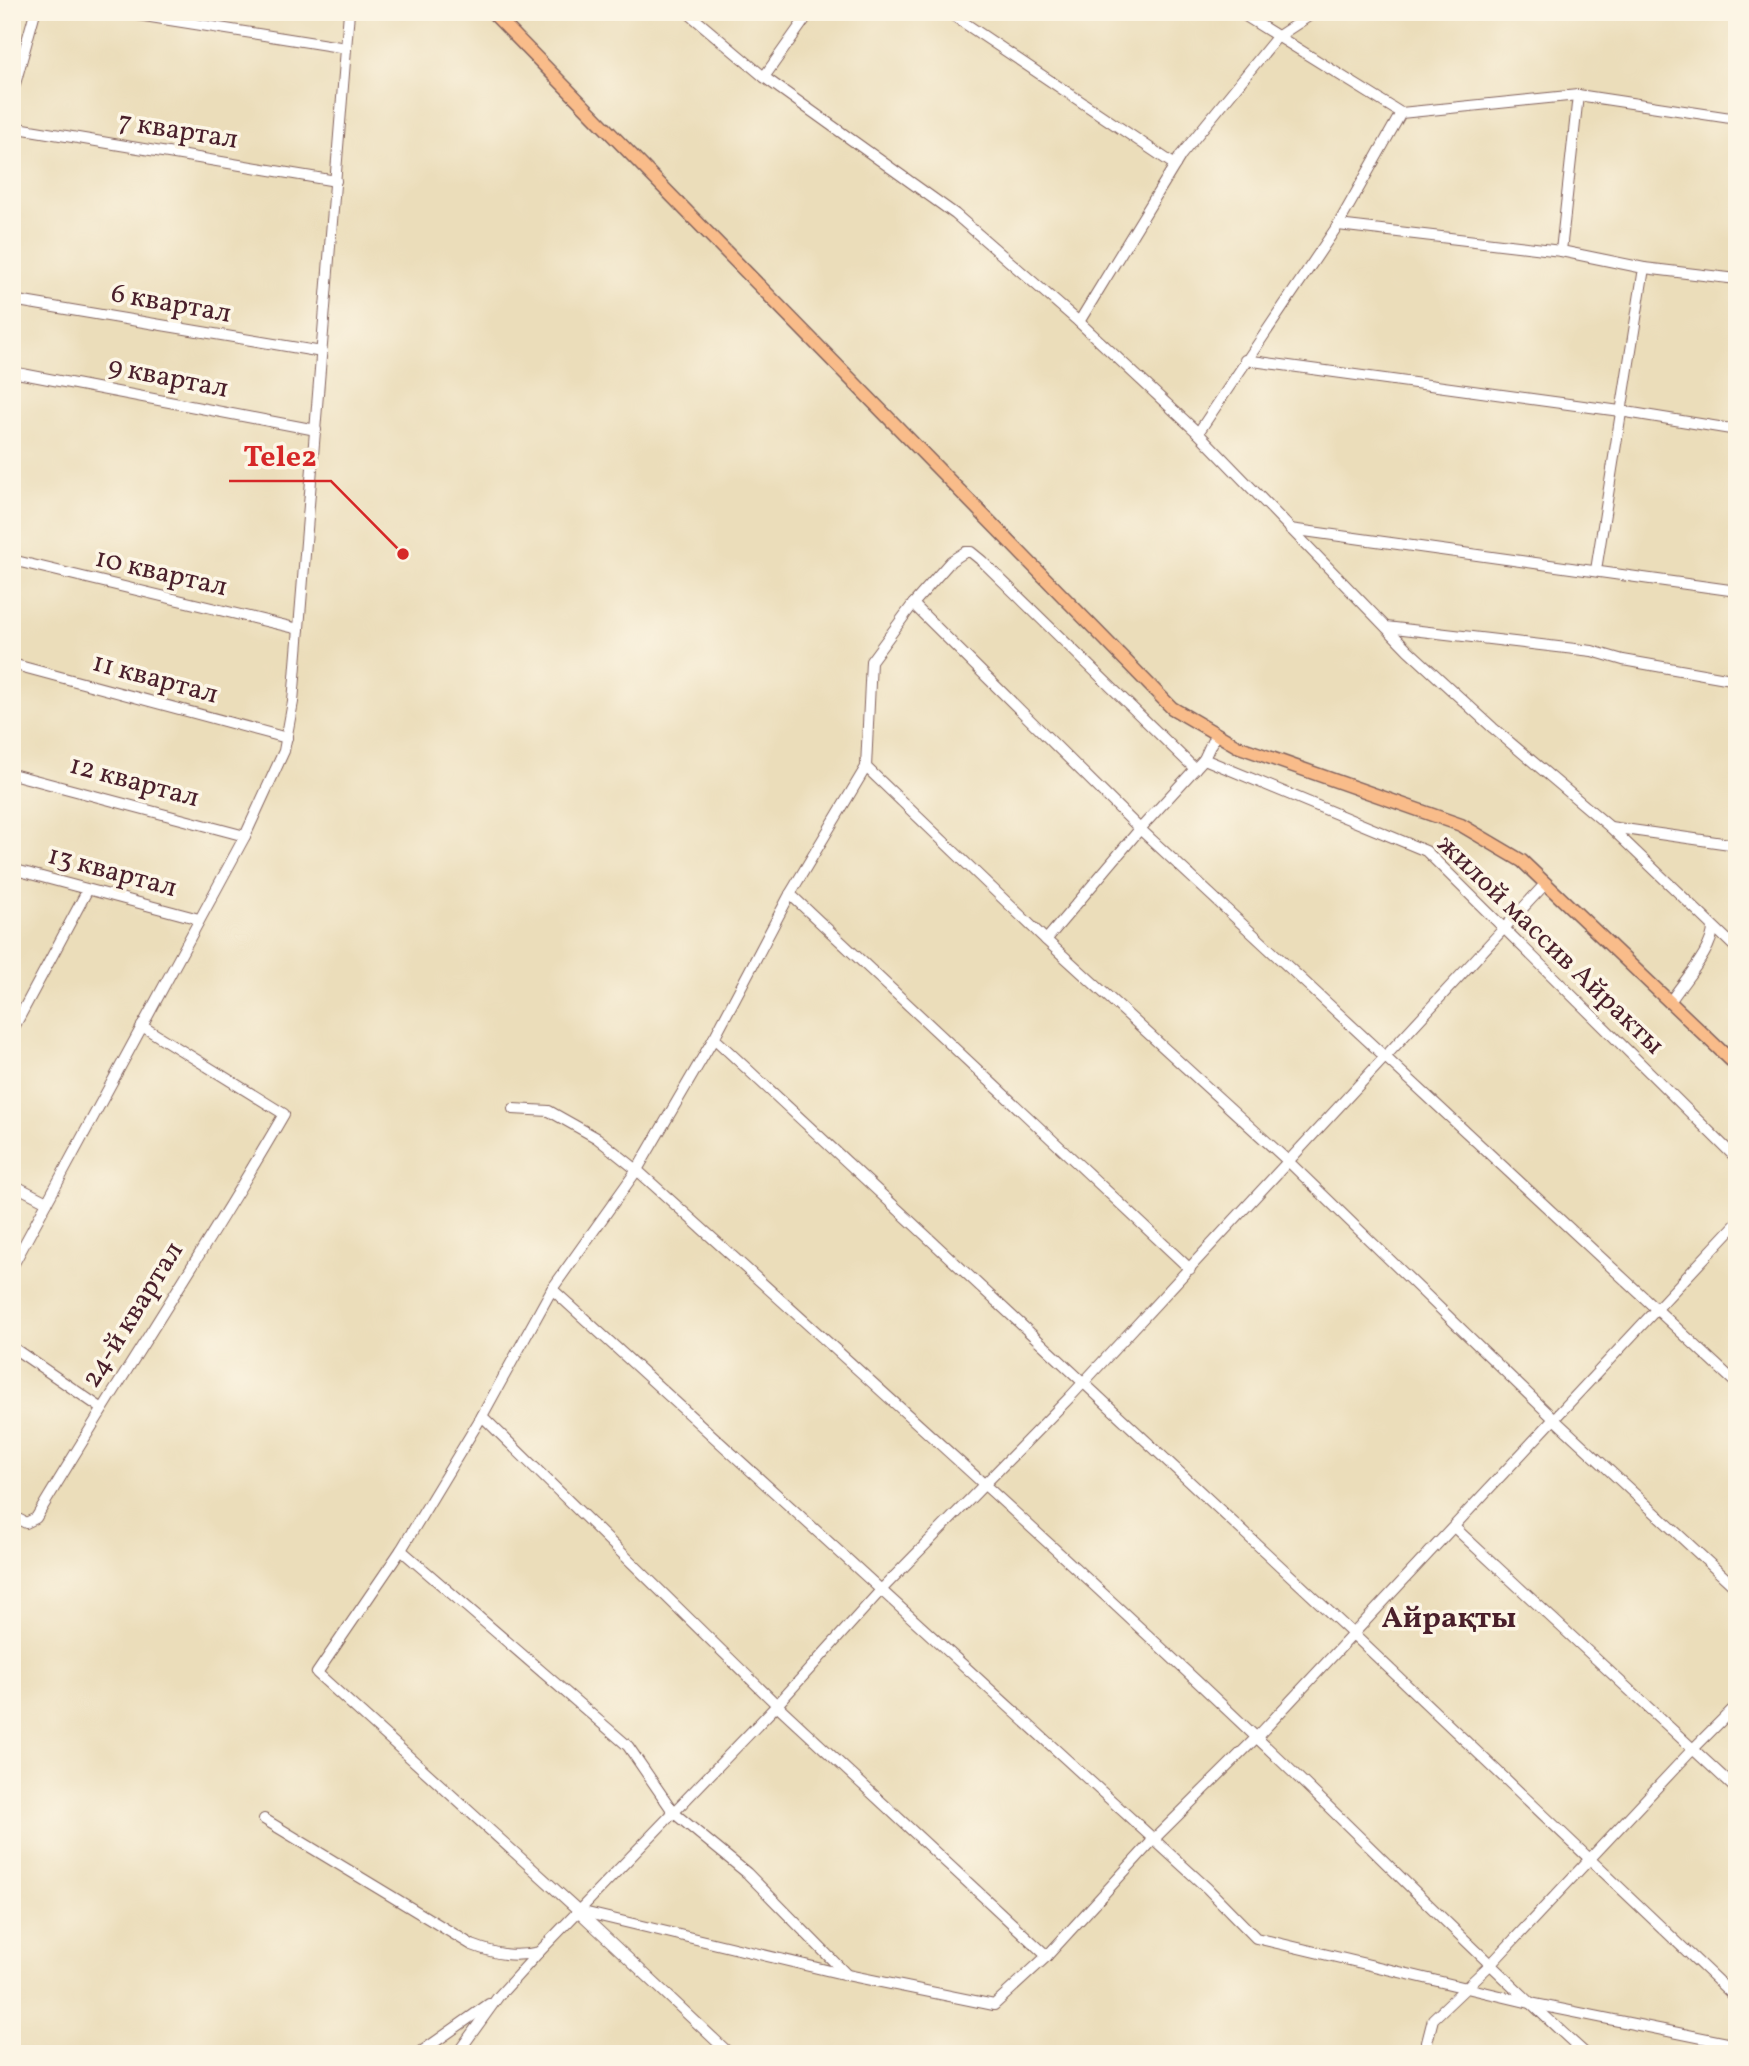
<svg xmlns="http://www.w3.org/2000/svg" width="1749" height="2066" viewBox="0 0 1749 2066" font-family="Vollkorn,serif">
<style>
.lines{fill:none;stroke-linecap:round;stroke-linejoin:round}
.minor-casing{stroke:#82625d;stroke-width:12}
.major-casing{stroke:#82625d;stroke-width:15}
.minor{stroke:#fff;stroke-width:10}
.major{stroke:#f9bc8a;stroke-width:12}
.labels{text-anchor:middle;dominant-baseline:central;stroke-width:7;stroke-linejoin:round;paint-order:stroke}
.street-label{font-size:28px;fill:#4a1f2b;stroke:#fcf5e5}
.neighbourhood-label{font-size:30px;font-weight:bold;fill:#4a1f2b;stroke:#fcf5e5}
.leader{fill:none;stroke:#d62828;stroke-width:2.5}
.callout-dot{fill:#d62828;stroke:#fcf5e5;stroke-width:2.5}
.callout-label{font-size:30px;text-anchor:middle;font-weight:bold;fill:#d62828;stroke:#fcf5e5;stroke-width:7;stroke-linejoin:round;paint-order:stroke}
</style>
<rect width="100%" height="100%" fill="#fcf5e5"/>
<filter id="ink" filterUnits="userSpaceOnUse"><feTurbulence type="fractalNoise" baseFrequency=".0143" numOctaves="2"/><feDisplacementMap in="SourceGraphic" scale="14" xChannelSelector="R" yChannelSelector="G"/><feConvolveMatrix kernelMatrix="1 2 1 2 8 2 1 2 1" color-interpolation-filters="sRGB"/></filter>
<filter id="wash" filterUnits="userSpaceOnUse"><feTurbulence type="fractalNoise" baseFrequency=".00686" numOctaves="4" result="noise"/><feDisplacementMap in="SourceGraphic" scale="28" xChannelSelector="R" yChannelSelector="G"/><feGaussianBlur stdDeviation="1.57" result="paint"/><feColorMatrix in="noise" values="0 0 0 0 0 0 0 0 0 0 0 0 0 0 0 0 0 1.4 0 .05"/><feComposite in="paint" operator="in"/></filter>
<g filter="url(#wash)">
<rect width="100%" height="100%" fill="#ebddba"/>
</g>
<g filter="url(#ink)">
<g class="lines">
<defs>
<g id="minor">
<polyline points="119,12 346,48"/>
<polyline points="687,12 764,77 955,214 1079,322 1198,433"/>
<polyline points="948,12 1175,165"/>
<polyline points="1239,12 1401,113"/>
<polyline points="764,77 810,12"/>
<polyline points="12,95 35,12"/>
<polyline points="1578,95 1561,251 1644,268 1596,570"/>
<polyline points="1737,119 1578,95 1401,113 1338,225 1198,433 1408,650 1493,728 1610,827 1737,949"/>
<polyline points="12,127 336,181"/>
<polyline points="1338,225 1561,251"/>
<polyline points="1644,268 1737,279"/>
<polyline points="12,300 322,352"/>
<polyline points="1079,322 1181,155 1277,37 1315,12"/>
<polyline points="1245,360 1620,411 1737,430"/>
<polyline points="12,372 316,430"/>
<polyline points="1290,529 1737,591"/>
<polyline points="12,560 299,629"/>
<polyline points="913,604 1140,829 1737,1384"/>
<polyline points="1386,627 1592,651 1623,660 1737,680"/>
<polyline points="12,664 287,738"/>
<polyline points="1204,759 1216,733"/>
<polyline points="866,767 1046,940 1289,1162 1554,1419 1737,1589"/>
<polyline points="12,774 245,836"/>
<polyline points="1610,827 1737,845"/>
<polyline points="12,869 199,919"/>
<polyline points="790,894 1190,1269"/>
<polyline points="1046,940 1140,829 1204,759 1426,851 1737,1159"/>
<path d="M1670,1002c13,-21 43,-51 43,-75"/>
<polyline points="12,1031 87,891"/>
<polyline points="714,1038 1353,1634 1737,1999"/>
<path d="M513,1109l36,2 48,27 40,32c208,188 417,375 620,568 110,104 216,214 329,316"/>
<polyline points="12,1184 47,1202"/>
<polyline points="12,1267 245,836 284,751 293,702 349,12"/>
<polyline points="552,1289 1207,1888 1256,1938 1530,2003 1737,2045"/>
<polyline points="12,1347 101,1408"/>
<polyline points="482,1416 777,1705 1047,1956 1154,1839 1257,1737 1737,1223"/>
<path d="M12,1516l14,7 10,-5c81,-136 169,-267 248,-404l-142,-88"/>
<polyline points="1454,1527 1737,1790"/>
<polyline points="401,1550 628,1746 674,1813 747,1873 847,1975"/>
<path d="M264,1819l208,126c24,9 41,13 67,7l238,-247 105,-116 188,-192 476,-514"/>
<polyline points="579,1912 730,2054"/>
<polyline points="1047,1956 994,2005 847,1975 579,1911 317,1673 401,1550 482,1416 552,1289 637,1170 714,1038 790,894 866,767 871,661 913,604 951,561 965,552 971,552 982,561 1195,769"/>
<polyline points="418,2054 489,2004"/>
<polyline points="457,2054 498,1997 539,1952"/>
<polyline points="1424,2054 1433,2019 1492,1963 1693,1749 1737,1705"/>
</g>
<polyline id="major" points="492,12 1172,708 1237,746 1461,825 1522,861 1737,1066"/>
</defs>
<!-- minor casing -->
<use href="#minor" class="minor-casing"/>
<!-- major casing -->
<use href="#major" class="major-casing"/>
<!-- minor -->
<use href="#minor" class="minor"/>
<!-- major -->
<use href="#major" class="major"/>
</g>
</g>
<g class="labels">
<!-- street labels -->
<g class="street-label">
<text transform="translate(178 131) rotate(9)">7 квартал</text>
<text transform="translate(171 304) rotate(10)">6 квартал</text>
<text transform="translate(168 378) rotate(11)">9 квартал</text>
<text transform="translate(161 573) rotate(13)">10 квартал</text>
<text transform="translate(155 679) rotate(15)">11 квартал</text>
<text transform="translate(134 782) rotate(15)">12 квартал</text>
<text transform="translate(112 872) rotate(15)">13 квартал</text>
<text transform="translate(1550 945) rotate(44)">жилой массив Айракты</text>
<text transform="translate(133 1315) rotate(-58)">24-й квартал</text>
</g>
<!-- neighbourhood labels -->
<g class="neighbourhood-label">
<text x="1449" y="1619">Айрақты</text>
</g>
</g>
<!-- callouts -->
<path class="leader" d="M403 554L331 481H229"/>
<circle class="callout-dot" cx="403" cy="554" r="7"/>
<g class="callout-label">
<text x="280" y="466">Tele2</text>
</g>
<!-- margin -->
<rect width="1749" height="2066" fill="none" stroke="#fcf5e5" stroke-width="42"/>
</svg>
